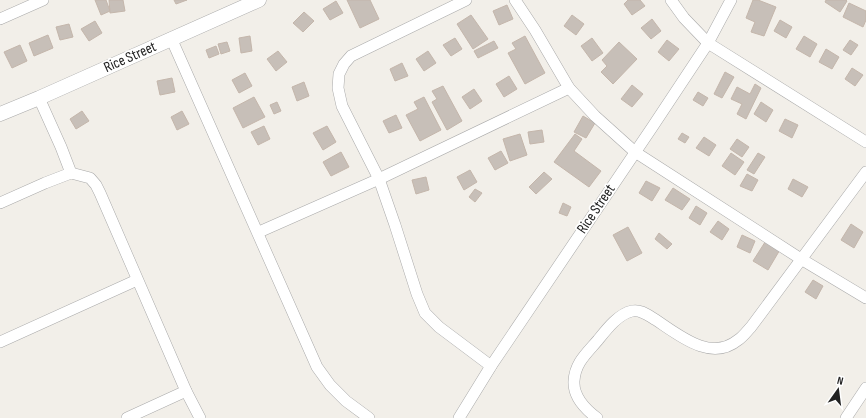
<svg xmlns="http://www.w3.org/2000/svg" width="866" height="418" viewBox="0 0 866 418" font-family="'Sofia Sans Condensed',sans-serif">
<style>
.building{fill:#c7bfb8;stroke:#c4b6ab}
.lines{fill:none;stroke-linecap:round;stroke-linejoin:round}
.minor-casing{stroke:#a9a9a9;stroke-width:12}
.tertiary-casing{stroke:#a9a9a9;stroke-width:15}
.minor{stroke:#fff;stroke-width:11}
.tertiary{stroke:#fff;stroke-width:14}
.labels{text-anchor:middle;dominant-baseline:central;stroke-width:3.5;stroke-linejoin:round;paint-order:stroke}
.street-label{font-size:15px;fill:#222;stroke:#fff}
</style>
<rect width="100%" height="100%" fill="#f2efe9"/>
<!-- building -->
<g class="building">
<polygon points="95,0 106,0 110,11 101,15"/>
<polygon points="109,0 123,0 125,11 110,13"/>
<polygon points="174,0 187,0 176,4"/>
<polygon points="347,0 370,0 379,19 360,28"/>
<polygon points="628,0 640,0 645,6 632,15 624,4"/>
<polygon points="753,0 758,0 776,7 764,36 751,32 755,22 746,18"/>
<polygon points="826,0 846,0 847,1 840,12 825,2"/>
<polygon points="336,1 343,13 330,20 323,9"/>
<polygon points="849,3 866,11 866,20 863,27 843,17"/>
<polygon points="507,5 513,19 499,25 493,11"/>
<polygon points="304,12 314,21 303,32 293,23"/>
<polygon points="471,15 488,39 473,49 457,24"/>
<polygon points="572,15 584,24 576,35 564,26"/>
<polygon points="652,19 661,31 651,39 641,28"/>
<polygon points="780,20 792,27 786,38 774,31"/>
<polygon points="95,21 102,33 89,41 81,29"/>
<polygon points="69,24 73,37 60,40 56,27"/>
<polygon points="48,35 53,48 34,56 29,43"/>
<polygon points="250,36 252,51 241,53 239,38"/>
<polygon points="525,36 545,73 525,84 508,53 516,49 512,43"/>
<polygon points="804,36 817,44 810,57 796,49"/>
<polygon points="455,38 462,49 451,56 443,45"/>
<polygon points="592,38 603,53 592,61 581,46"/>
<polygon points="667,40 679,49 669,61 658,52"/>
<polygon points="850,40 858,45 851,55 843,50"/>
<polygon points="494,41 498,48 478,58 474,51"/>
<polygon points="227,42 230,51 221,54 218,44"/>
<polygon points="619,42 637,59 613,84 601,72 607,66 602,60"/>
<polygon points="20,45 27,61 12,68 4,52"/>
<polygon points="216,46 219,54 209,58 206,50"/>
<polygon points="826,49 839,57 832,69 819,62"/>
<polygon points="278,51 287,62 276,71 267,59"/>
<polygon points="428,51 436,63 424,71 416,59"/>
<polygon points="402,63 408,76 395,81 390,69"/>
<polygon points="852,68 863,75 855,86 845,79"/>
<polygon points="725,72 734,77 722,98 714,94"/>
<polygon points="245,73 252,86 239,93 232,80"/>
<polygon points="509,76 517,89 504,97 496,84"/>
<polygon points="172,78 175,92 160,95 157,81"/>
<polygon points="304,82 309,96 297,101 292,87"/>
<polygon points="755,84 761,88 746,119 737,114 742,104 731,99 737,87 750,94"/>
<polygon points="632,85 643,94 632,107 621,99"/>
<polygon points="443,86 462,121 447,130 432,102 437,99 432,91"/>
<polygon points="474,89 482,101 470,109 462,97"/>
<polygon points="698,92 708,98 703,106 693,100"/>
<polygon points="254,97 265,117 243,128 233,108"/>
<polygon points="424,97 441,130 420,141 406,115 418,109 414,102"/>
<polygon points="277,102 281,111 274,114 270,105"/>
<polygon points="761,102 773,110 766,122 754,114"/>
<polygon points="82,111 89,121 76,129 70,119"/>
<polygon points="182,111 189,124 177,130 171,117"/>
<polygon points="396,115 402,128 389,133 383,121"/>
<polygon points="583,116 595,123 586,138 574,132"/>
<polygon points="785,119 798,125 792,138 779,131"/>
<polygon points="264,126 270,139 258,145 251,132"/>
<polygon points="327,126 336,142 323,150 313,133"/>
<polygon points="542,130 544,142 530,144 528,132"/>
<polygon points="682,133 689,137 685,143 678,139"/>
<polygon points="520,134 527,155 510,161 503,139"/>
<polygon points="575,134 582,139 574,151 601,171 589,187 554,162"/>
<polygon points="704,137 716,145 709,156 696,148"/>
<polygon points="737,139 749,147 742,157 730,149"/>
<polygon points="501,151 508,163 495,170 488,158"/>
<polygon points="341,152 349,167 331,176 323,162"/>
<polygon points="731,153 744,162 735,175 722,166"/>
<polygon points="758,153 765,157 754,174 747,170"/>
<polygon points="470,170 477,182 464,190 457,177"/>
<polygon points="544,172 552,179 536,194 529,187"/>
<polygon points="747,174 758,180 752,191 740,186"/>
<polygon points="426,177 429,190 416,194 412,180"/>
<polygon points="793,179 808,187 802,197 788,189"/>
<polygon points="646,181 660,188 652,201 639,193"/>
<polygon points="673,188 690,199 682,210 665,200"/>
<polygon points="475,189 482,193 475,202 469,197"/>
<polygon points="563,203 571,207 567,216 559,213"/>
<polygon points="696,206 707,213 700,225 689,218"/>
<polygon points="718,221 729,229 722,240 710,232"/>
<polygon points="851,224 863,232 854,248 841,240"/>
<polygon points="628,227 642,253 627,261 613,235"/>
<polygon points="659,233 672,244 667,249 655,239"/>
<polygon points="742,235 755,241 750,253 737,247"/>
<polygon points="767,239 781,248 768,270 753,261"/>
<polygon points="813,280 823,286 816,299 805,292"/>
</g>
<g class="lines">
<defs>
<g id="minor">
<polyline points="466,0 351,56 344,64 339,74 338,88 342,106 379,179 395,225 417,294 425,313 439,327 491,366"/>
<polyline points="515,0 535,30 569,88 595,116 635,152 801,259 866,298"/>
<polyline points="671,0 684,18 708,43 866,142"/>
<polyline points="0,19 43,0"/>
<polyline points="171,38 317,367 330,385 346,401 369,418"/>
<polyline points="39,98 61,147 71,173"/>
<polyline points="0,203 45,183 71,173 90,178 96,185 100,193 186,391 200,418"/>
<polyline points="259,232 379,179 569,88"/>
<polyline points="0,342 137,280"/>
<polyline points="127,418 186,391"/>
<polyline points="459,418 491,366 653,126 708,43 731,0"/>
<path d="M597,418c-12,-9 -24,-21 -23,-37 1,-18 12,-27 24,-41 8,-10 20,-26 34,-29 9,-2 17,5 24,9 24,16 55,42 82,20 5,-3 9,-9 13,-13l115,-155"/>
<polyline points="846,418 866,388"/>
</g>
<polyline id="tertiary" points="0,114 39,98 259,0"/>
</defs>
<!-- minor casing -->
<use href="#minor" class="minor-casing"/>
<!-- tertiary casing -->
<use href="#tertiary" class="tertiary-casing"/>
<!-- minor -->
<use href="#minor" class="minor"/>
<!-- tertiary -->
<use href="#tertiary" class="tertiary"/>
</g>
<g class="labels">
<!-- street labels -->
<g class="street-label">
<text transform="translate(130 57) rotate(-24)">Rice Street</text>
<text transform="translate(596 209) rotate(-56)">Rice Street</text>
</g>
</g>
<!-- north arrow -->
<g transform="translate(838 390) rotate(14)" stroke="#ffffff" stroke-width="3" paint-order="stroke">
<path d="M0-3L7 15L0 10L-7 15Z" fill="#222222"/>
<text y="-6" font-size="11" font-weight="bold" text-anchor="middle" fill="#222222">N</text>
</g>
</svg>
